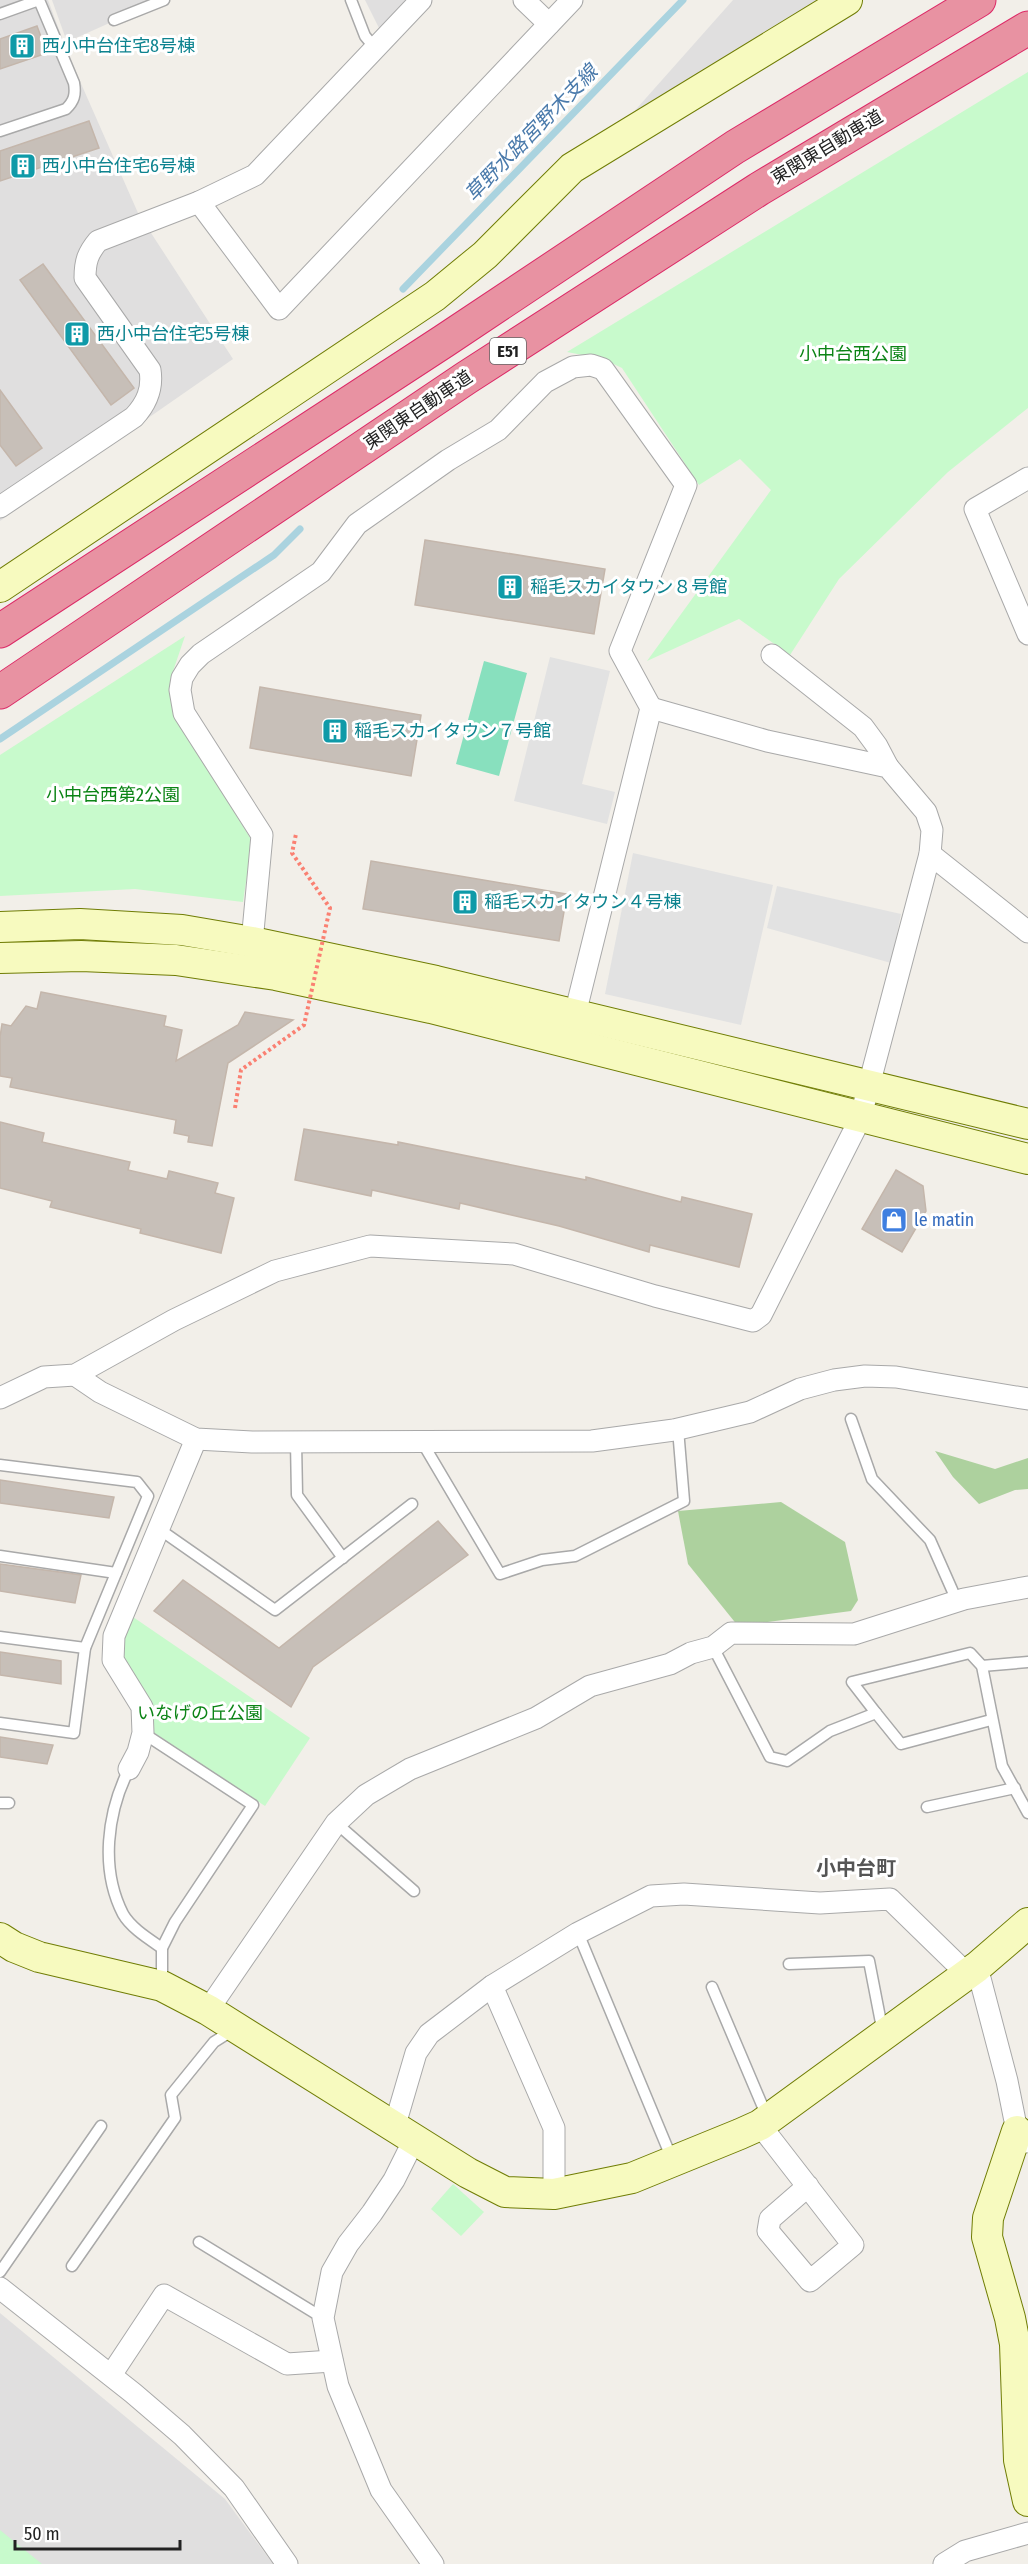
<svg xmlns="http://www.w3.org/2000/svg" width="1028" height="2564" viewBox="0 0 1028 2564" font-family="'Fira Sans Condensed','Noto Sans JP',sans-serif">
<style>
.residential{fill:#e0dfdf}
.forest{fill:#add19e}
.park{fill:#c8facc}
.pitch{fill:#88e0be}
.parking{fill:#e2e2e2}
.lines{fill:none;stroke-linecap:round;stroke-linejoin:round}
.stream{stroke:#aad3df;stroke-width:7}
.building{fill:#c7bfb8;stroke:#c4b6ab;stroke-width:1.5}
.lane-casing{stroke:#a9a9a9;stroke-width:13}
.street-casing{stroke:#a9a9a9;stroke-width:23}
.secondary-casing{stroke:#707d05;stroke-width:32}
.highway-casing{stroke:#dc2a67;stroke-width:35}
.lane{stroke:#fff;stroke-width:10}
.street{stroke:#fff;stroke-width:21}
.secondary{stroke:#f7fabf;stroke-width:30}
.highway{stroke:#e892a2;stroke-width:33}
.path-bridge{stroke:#fa8072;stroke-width:4;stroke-dasharray:3 3;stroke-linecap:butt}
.labels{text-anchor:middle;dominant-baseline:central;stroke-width:6;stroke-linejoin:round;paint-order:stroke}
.shield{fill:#fff;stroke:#646464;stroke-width:1.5}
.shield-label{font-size:16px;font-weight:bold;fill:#222}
.culture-label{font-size:18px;fill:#0d838f;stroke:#fff;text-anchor:start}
.street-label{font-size:18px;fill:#222;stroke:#fff}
.park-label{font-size:18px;fill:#0c8416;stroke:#fff}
.shop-label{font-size:18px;fill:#366cbe;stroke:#fff;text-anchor:start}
.water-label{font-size:20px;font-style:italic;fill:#4a7aab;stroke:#fff}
.neighbourhood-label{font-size:20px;font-weight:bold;fill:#555;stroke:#fff}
</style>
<rect width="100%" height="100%" fill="#f2efe9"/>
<!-- residential -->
<g class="residential">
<polygon points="0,0 48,0 68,54 138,213 233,359 0,521"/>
<polygon points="52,0 161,0 67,42"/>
<polygon points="365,0 406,0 380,30"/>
<polygon points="733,0 839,0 583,169"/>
<polygon points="0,2313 225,2499 273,2564 0,2564"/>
</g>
<!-- forest -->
<g class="forest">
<polygon points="935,1451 995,1469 1028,1458 1028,1489 1015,1490 979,1504 953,1477"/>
<polygon points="781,1502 845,1542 858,1600 851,1611 738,1626 688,1564 678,1511"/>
</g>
<!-- park -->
<g class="park">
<polygon points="1028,72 1028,408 948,472 839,579 790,655 739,619 647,661 771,490 740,459 699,485 622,368 603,359 567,352"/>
<polygon points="185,636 170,680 174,713 252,841 243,902 135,889 0,896 0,755"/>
<polygon points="133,1617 310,1738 265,1806 150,1730 122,1656 125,1636"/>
<polygon points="453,2184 484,2212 461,2236 431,2209"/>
<polygon points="0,2530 42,2564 0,2564"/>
</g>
<!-- pitch -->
<polygon class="pitch" points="484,661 527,673 499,776 456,764"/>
<!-- parking -->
<g class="parking">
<polygon points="550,657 610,671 582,784 615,792 607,824 514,801"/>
<polygon points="633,853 773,885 741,1025 605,994"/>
<polygon points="777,886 901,914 891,963 767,928"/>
</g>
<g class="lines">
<!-- stream -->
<g class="stream">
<polyline points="403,289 683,0"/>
<polyline points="0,739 274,555 300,529"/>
</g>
</g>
<!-- building -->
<g class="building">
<polygon points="37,26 47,53 0,69 0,39"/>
<polygon points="89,121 99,148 0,181 0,151"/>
<polygon points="43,264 134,388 111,405 20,280"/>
<polygon points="0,390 42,448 16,466 0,445"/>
<polygon points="425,540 605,569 594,634 415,605"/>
<polygon points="260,687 421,715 411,776 250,748"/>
<polygon points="371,861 567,894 559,941 363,909"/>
<polygon points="41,992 166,1016 164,1026 182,1030 176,1061 238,1025 245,1012 293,1020 228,1063 212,1146 188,1142 189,1136 174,1133 176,1120 10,1087 12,1078 0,1076 0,1037 2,1024 11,1026 26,1006 37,1009"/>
<polygon points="0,1122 44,1133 42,1142 130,1162 128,1170 167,1179 169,1171 218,1183 215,1193 234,1198 221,1253 140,1233 141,1229 50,1207 52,1201 0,1188"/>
<polygon points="304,1129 398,1145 398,1142 586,1180 586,1177 681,1202 682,1197 752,1214 739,1267 650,1245 649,1252 559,1226 460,1203 459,1209 372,1190 371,1196 295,1180"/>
<polygon points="896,1170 923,1186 926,1211 902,1252 862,1229"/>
<polygon points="0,1480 114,1497 109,1518 0,1503"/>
<polygon points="438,1521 468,1555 313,1667 291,1707 154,1611 183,1580 279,1648"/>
<polygon points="0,1564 81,1575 75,1603 0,1591"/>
<polygon points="0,1652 61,1661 61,1684 0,1675"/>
<polygon points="0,1737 53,1745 47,1764 0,1757"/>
</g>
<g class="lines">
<defs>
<g id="lane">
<polyline points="351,0 365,36 375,48"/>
<path d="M0,14l39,-14 35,83c2,12 0,18 -8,26l-66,22"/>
<polyline points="114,20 164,0"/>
<polyline points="851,1419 872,1479 930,1540 957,1601"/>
<polyline points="296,1442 297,1495 343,1558"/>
<polyline points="422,1442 500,1574 542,1560 575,1556 684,1501 678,1429"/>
<polyline points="0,1465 137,1482 148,1496 85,1648 74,1733 0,1723"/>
<polyline points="159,1529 275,1610 412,1504"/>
<polyline points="0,1556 116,1573"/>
<polyline points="0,1637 85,1648"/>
<polyline points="713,1647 770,1757 787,1761 830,1731 876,1713 852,1682 970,1653 982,1666 1002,1766 1028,1813"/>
<polyline points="982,1666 1028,1662"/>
<polyline points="876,1713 901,1744 991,1720"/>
<polyline points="143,1733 253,1805 175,1922 162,1948 162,1983"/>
<path d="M129,1769c-22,44 -29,100 -6,145 8,14 26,25 39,34"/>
<polyline points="0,1803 9,1803"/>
<polyline points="927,1807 1015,1788"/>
<polyline points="336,1823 414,1891"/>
<polyline points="578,1933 672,2159"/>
<polyline points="789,1964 869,1961 883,2033"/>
<polyline points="712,1987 768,2119"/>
<polyline points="199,2242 323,2318"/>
<polyline points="72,2266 175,2118 171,2095 214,2042 233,2030"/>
<polyline points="0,2272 101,2126"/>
</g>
<g id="street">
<polyline points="524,0 549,24"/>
<polyline points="199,202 279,309 572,0"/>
<polyline points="1028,478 975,509 1028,634"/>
<path d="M0,507l134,-90c13,-14 19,-28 16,-47l-65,-92c0,-17 3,-25 13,-37l101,-39 56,-27 166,-175"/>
<polyline points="772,655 863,727 877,746 888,767"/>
<polyline points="930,854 1028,932"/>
<polyline points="252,942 262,835 184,713 180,690 182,678 190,665 201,654 321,572 357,524 448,460 498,430 545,382 573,367 591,365 603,369 686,485 620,651 651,708 575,1014"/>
<polyline points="75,1375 100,1392 196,1439 252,1442 592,1441 674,1430 750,1412 800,1389 834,1380 865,1376 896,1377 1028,1399"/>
<polyline points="0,1398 44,1377 75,1375 174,1320 275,1271 370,1246 514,1254 655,1296 753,1321 761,1315 860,1119 930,854 932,830 926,812 888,767 767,741 651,708"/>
<polyline points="129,1769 138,1752 143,1733 142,1707 113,1660 114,1636 196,1439"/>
<polyline points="977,1967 1007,2081 1017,2131 1026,2142"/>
<polyline points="492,1986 554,2128 554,2194"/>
<polyline points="208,2010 336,1823 366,1795 410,1769 536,1718 590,1686 670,1664 691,1653 713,1647 731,1633 854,1634 964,1599 1028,1587"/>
<polyline points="760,2125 853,2245 810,2281 768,2231 770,2219 808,2186"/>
<polyline points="394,2128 416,2053 429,2034 492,1986 578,1933 651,1896 684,1894 820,1903 890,1899 967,1974"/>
<polyline points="414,2140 394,2180 372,2213 348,2244 332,2272 323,2318 338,2386 381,2490 433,2564"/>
<polyline points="0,2288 133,2393 182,2435 234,2488 287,2564"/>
<polyline points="111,2375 164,2295 287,2364 332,2361"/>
<polyline points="944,2564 965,2551 1028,2533"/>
</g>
<g id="secondary">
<polyline points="0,587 435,296 485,255 572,168 847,0"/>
<polyline points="0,927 80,924 182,930 252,942 436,981 1028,1124"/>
<polyline points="0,958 81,956 176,960 276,975 431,1008 1028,1159"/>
<polyline points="0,1938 14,1947 39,1957 162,1986 208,2010 468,2173 505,2192 554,2194 632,2178 740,2134 760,2125 977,1967 1028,1923"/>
<polyline points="1017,2131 988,2218 987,2237 1010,2318 1015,2344 1019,2460 1028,2501"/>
</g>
<g id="highway">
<polyline points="0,631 444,341 735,147 979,0"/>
<polyline points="0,692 466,378 759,189 1028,28"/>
</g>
</defs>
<!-- lane casing -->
<use href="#lane" class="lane-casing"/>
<!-- street casing -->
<use href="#street" class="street-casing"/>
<!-- secondary casing -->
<use href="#secondary" class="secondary-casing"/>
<!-- highway casing -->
<use href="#highway" class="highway-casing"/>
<!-- lane -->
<use href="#lane" class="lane"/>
<!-- street -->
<use href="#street" class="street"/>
<!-- secondary -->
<use href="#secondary" class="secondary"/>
<!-- highway -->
<use href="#highway" class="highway"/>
<!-- path-bridge -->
<polyline class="path-bridge" points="235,1108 241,1070 304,1025 330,908 292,853 296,834"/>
</g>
<!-- icons -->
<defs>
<symbol id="building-square" viewBox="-11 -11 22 22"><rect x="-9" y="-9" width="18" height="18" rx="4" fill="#0f9aa8" stroke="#fff"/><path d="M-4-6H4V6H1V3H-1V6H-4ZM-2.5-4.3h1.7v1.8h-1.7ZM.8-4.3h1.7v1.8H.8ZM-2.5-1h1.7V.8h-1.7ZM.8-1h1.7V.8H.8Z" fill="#fff"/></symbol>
<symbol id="shop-square" viewBox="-11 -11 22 22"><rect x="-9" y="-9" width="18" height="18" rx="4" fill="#3f7fe0" stroke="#fff"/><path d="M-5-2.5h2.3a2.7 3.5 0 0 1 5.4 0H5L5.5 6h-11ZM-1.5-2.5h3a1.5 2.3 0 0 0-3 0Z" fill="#fff"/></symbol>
</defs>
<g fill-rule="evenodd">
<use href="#building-square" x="7" y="31" width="30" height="30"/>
<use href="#building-square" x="8" y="151" width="30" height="30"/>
<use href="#building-square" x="62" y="319" width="30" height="30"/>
<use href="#building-square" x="495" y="572" width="30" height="30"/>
<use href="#building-square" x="320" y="716" width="30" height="30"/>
<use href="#building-square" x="450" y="887" width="30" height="30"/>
<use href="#shop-square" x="879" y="1205" width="30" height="30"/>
</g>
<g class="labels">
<!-- shield labels -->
<rect class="shield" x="490" y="338" width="36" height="26" rx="4.5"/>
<g class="shield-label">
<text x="508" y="351">E51</text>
</g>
<!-- culture labels -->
<g class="culture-label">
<text x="42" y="46">西小中台住宅8号棟</text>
<text x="42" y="166">西小中台住宅6号棟</text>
<text x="97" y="334">西小中台住宅5号棟</text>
<text x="530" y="587">稲毛スカイタウン８号館</text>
<text x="354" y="731">稲毛スカイタウン７号館</text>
<text x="484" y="902">稲毛スカイタウン４号棟</text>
</g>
<!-- street labels -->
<g class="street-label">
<text transform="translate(827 147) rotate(-31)">東関東自動車道</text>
<text transform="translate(418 410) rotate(-34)">東関東自動車道</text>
</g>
<!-- park labels -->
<g class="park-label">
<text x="853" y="354">小中台西公園</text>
<text x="113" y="795">小中台西第2公園</text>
<text x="200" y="1713">いなげの丘公園</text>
</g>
<!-- shop labels -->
<g class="shop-label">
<text x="914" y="1220">le matin</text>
</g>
<!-- water labels -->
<g class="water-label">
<text transform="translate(531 133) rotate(-46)">草野水路宮野木支線</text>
</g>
<!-- neighbourhood labels -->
<g class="neighbourhood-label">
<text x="856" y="1868">小中台町</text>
</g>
</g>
<!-- scale -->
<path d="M15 2540v9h165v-9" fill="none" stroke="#222222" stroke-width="3"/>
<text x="24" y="2540" font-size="18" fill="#222222" stroke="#ffffff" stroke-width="4.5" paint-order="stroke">50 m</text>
</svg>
